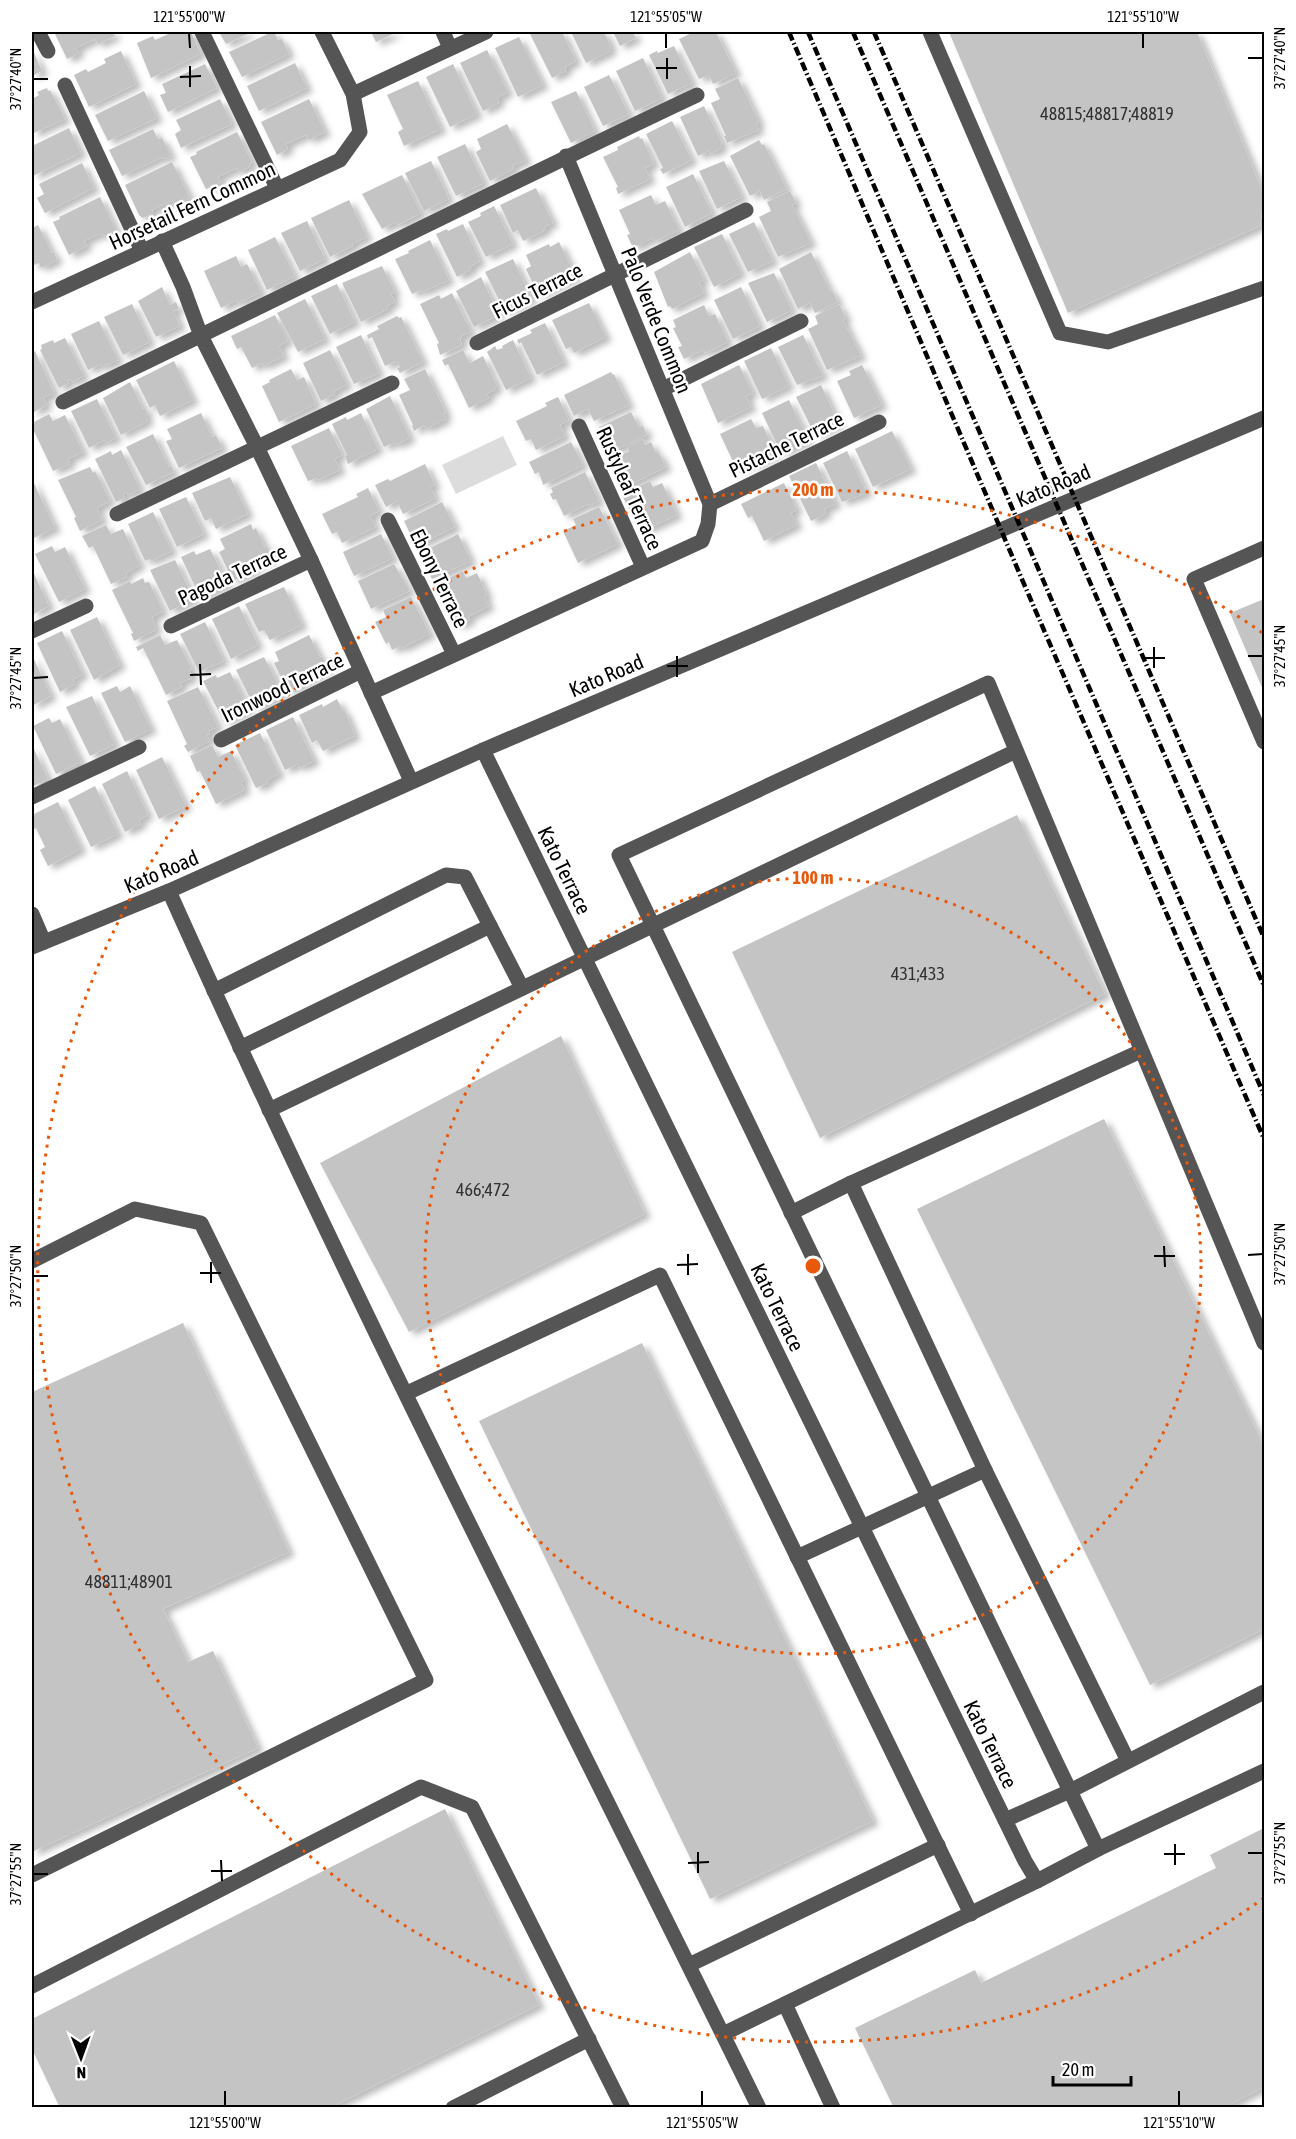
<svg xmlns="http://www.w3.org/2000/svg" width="1296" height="2139" viewBox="0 0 1296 2139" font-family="'Asap Condensed',sans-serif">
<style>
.green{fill:#dcdcdc}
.building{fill:#c4c4c4;filter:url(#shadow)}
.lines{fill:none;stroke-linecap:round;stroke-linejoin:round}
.minor{stroke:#555;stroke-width:15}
.rail{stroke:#000;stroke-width:4.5;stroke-dasharray:9 3 1.5 3;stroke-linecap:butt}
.ticks{fill:none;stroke:#000;stroke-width:2}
.ring{fill:none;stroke:#e8590c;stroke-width:3;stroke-dasharray:3 6}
.labels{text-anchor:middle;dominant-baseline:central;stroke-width:5;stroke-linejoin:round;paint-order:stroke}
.number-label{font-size:18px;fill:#313131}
.street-label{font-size:21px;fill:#000;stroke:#fff}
.centre{fill:#e8590c;stroke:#fff;stroke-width:3}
.ring-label{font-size:18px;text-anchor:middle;font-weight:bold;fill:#e8590c;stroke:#fff;stroke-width:5;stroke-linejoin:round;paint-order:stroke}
.neatline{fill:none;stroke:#000;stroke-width:2}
.ticks-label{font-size:15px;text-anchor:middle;fill:#000}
</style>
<defs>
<filter id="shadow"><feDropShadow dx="6" dy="4" stdDeviation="3" flood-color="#0004"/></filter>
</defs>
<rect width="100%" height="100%" fill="#fff"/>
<!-- green -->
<polygon class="green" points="503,436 517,465 456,494 442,465"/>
<!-- building -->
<g class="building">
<polygon points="54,32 113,32 115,36 98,44 95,39 76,48 79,53 67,59"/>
<polygon points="173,32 191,32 201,54 151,78 137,43 153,36 155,40"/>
<polygon points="219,32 252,32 226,44"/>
<polygon points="272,32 274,32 278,40 282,39 289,54 242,77 229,52"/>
<polygon points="371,32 397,32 376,42"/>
<polygon points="529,32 562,32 576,61 565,67 566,71 552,78"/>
<polygon points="571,32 604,32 611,46 609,47 611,51 586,63"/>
<polygon points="613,32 637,32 633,33 636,38 620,46"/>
<polygon points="694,32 716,32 736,73 713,84 709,75 699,79 679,39"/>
<polygon points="949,32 1197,32 1264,195 1260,226 1068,313"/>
<polygon points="519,37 543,85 518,97 495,48"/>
<polygon points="674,46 692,83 668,94 649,55 657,51 658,53"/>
<polygon points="32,48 42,71 32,76"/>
<polygon points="487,50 508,92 497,98 499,103 483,111 460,63"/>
<polygon points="121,51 136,84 89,107 74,75 86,69 88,72 106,63 104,59"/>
<polygon points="643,58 662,98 635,111 616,71"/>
<polygon points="295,63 307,88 259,111 247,86"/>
<polygon points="205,64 217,88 168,112 160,95 166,93 162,84"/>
<polygon points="453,64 477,114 450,127 426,77"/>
<polygon points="609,75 629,114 603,126 584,87"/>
<polygon points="738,78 759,122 756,124 759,130 727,143 724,136 726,136 711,103 720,99 715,89"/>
<polygon points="418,81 441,129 404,146 398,132 403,129 387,95"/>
<polygon points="47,88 48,91 50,90 65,119 32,134 32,99 39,95 37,92"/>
<polygon points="144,91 157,118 108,141 95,115"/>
<polygon points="576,91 595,131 571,143 551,102"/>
<polygon points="220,99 232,124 181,148 175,134 181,130 176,120"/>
<polygon points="309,99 325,132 309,140 306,135 286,144 288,149 277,155 261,122"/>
<polygon points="704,106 722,143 720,144 722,148 710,154 709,151 698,156 680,117"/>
<polygon points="672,121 692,160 663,174 660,169 663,168 646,134"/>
<polygon points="507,124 526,160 512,166 514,169 490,181 476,152 481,149 477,139"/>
<polygon points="69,128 81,153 33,176 32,146"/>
<polygon points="153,129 158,139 162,138 171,156 164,159 163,157 122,176 109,150"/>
<polygon points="237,132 252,162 250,163 251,166 239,172 237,168 218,177 221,182 206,189 190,157 197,154 196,152"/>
<polygon points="639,136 640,139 642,138 654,164 645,168 650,179 618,194 616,188 618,187 603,157 618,150 617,147"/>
<polygon points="759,140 762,145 764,144 787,189 764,200 760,191 750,196 730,156"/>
<polygon points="465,144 484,183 456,196 437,157"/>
<polygon points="431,161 449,199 424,211 405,173"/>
<polygon points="724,161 742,197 717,209 699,171"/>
<polygon points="172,162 190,198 175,205 173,200 152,210 153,213 143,218 139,215 125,185"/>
<polygon points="82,163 94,188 45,213 37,198 44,194 39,184"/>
<polygon points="693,174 712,213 685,227 666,187"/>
<polygon points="402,175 421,213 398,225 396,222 382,229 362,194"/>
<polygon points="536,188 553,223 544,227 546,230 523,241 518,230 513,233 500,205"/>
<polygon points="790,191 796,203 792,205 811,243 778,257 759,217 771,211 767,202"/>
<polygon points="651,195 656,205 665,201 679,230 655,241 653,238 633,248 627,235 630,234 619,210"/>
<polygon points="100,197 116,230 103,236 102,233 84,241 87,246 69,255 53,222 60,219 59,217"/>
<polygon points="349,200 367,237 352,244 353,246 330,257 311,218"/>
<polygon points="494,206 513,244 486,257 468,222 481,216 480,213"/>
<polygon points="307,221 325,259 300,271 281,233"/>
<polygon points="754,222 773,261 748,272 729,234"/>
<polygon points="463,224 480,261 470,267 471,270 457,277 436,234 447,229 448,231"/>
<polygon points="38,225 52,253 54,252 57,260 41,268 39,263 32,266 32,228"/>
<polygon points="722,234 741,273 714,287 694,247"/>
<polygon points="275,237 295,276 267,290 248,250"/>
<polygon points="430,240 449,280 422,292 421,290 412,294 395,259 409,253 408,251"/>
<polygon points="559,242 576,277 538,295 526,269 531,266 526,255 549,244 550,247"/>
<polygon points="690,252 704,280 699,282 704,293 672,309 670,306 668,307 654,272"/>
<polygon points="811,252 830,291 832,290 838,302 815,313 810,303 798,309 779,269"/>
<polygon points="236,256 241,267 247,264 261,292 238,303 237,300 221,308 204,271"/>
<polygon points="513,259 532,299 505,312 485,272"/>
<polygon points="382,266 395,292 391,294 395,302 387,306 388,309 361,322 342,283"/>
<polygon points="774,273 792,310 767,322 748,283"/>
<polygon points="481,277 499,315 474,327 456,291"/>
<polygon points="337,284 355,322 330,334 311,296"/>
<polygon points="162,287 170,305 176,302 179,309 173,311 180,326 156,337 138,301"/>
<polygon points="741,287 760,326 733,339 714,300"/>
<polygon points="452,293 471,332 461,336 462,338 460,339 462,345 440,355 437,344 439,343 420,304 439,295 441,299"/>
<polygon points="305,299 325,339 298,352 277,313"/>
<polygon points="589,303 606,337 574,353 571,347 566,349 552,320"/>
<polygon points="132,304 150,342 123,355 104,317"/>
<polygon points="839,304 846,318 843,320 861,356 827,370 808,329 818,324 815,316"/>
<polygon points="704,305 709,316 715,314 728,342 705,353 704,350 684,359 678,347 682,346 673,328 676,327 673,320"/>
<polygon points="275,315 288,341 279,346 284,356 263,366 262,363 252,368 241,347 237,349 231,336"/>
<polygon points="397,316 399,318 401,317 423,362 400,373 397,368 400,367 397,361 385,366 372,337 368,339 367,335 379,329 377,326"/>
<polygon points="99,321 118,360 102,367 101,364 88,370 71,334"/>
<polygon points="545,323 564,362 537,375 521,342 519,344 517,340 532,333 530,330"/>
<polygon points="361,335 379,373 354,384 336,347"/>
<polygon points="803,335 823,376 797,385 778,347"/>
<polygon points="65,338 84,376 72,382 70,379 67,381 69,383 59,388 40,350 42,349 41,345 53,340 54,343"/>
<polygon points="513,340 531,378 506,390 487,352 495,346 497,350 503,348 502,346"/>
<polygon points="771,348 789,386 762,399 744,361"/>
<polygon points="330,350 347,385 334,391 335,394 321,401 303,363"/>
<polygon points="463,350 470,363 483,356 497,386 495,387 496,389 487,394 489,398 469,408 448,364 445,366 442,360"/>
<polygon points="35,351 54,393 43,398 47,405 32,413 32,353"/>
<polygon points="174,361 193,400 160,416 155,405 150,408 136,380"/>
<polygon points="739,365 753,393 746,396 751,407 718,423 701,384"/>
<polygon points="862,365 882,405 854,418 837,381 851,375 849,371"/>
<polygon points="291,369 297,380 304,377 316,404 279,422 262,386 270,382 269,380"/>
<polygon points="425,369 446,413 443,414 446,419 426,429 424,425 414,431 412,426 413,425 399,395 410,390 404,379"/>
<polygon points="611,372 613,375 614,374 629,405 594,421 588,409 574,416 564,395"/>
<polygon points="130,382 143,409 145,408 148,414 145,415 148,421 121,435 103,398"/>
<polygon points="821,385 839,424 815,435 796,397"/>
<polygon points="390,396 410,438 396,445 395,442 384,447 366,409"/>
<polygon points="558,397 569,420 560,425 565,436 536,450 531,439 526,441 516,421 547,406 545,403"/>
<polygon points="97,399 116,438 106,443 105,440 89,448 71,411"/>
<polygon points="789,400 808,440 781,453 762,413"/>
<polygon points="631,412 639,427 643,426 647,435 607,454 602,443 606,441 599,427"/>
<polygon points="201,413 212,437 216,435 222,448 179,468 166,441 172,439 167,429"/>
<polygon points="361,413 378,449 348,464 345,456 347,455 332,424 346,417 347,420"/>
<polygon points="49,414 53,421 65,415 83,452 68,459 70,464 53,471 32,427 32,423"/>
<polygon points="751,419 756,428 763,426 776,454 753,466 752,463 737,470 720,434"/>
<polygon points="329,428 342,455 335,459 340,470 318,480 317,478 308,481 291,446"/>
<polygon points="892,431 911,469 873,487 855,449"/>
<polygon points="153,434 169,467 171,465 174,472 146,485 126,447"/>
<polygon points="643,439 645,445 651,442 656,453 659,453 666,467 621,489 614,474 619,472 613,459 629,451 627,447"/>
<polygon points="571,442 583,465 543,485 539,472 535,474 529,462"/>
<polygon points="121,450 140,489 128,495 127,492 123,494 125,498 116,502 95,459 111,451 112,455"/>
<polygon points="847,451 867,493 842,502 823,463"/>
<polygon points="816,463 836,504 824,509 826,514 811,521 789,476"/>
<polygon points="425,464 435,485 430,487 436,498 403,514 397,501 386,507 375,485 388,479 390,481"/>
<polygon points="90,467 93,473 95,471 110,501 97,508 102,520 80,531 74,518 76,517 58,480"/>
<polygon points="585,472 599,501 589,506 588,504 564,516 556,499 553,500 550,494 553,492 551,488"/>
<polygon points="230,477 248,514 216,529 211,518 205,521 192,493"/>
<polygon points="32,479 55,528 32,539"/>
<polygon points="650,481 653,487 662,483 677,515 643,531 636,516 633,518 622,495"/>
<polygon points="784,483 797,510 791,513 797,525 764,541 752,516 748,518 741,504"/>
<polygon points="368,488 379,511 370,516 376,527 342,543 337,532 332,534 322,514 358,497 356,494"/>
<polygon points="186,497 204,534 177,547 159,509"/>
<polygon points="442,502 455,527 416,546 404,521"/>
<polygon points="599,507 618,544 578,563 563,531 576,525 573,519"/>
<polygon points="153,512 172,551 151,561 150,559 145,561 128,524"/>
<polygon points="251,524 253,530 256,528 265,548 267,546 273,558 254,567 255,570 233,581 219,552 225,549 220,539"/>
<polygon points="106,525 111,534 123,529 140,565 126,573 127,577 111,584 93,546 89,548 82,536"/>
<polygon points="381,534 393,558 354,576 343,552"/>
<polygon points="458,534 471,561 432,579 425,565 432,562 426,550"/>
<polygon points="52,546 55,552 65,547 85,589 59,602 35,554"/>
<polygon points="210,549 228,584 200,597 181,557 194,551 196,555"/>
<polygon points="175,560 194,599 170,611 150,570"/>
<polygon points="394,564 410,591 371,609 358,581"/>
<polygon points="32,569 49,606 32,615"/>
<polygon points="463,571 466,578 477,573 487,595 484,596 489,606 468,617 470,620 458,626 436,584"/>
<polygon points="143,578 145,583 149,582 163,611 152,617 156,630 134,641 131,634 133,633 112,590 130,581 131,584"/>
<polygon points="284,587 302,625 270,640 264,630 259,632 245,604"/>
<polygon points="411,597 430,634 402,648 400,646 392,650 389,642 386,644 375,622 386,617 383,610"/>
<polygon points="1264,599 1264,692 1230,613"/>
<polygon points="239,606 258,645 231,659 212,619"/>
<polygon points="97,617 120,665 94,680 70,630"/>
<polygon points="205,622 224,661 199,672 180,634"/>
<polygon points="62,631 83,675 73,679 75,684 60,692 37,643"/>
<polygon points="160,635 165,645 177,640 192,669 189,670 192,678 180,683 182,687 166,695 143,648 138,651 136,647"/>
<polygon points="309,635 320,657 322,656 329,669 288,692 274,663 279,661 275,652"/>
<polygon points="32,655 51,696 32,706"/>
<polygon points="264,657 283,695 255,708 236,670"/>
<polygon points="230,672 249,710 224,722 203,681 216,675 217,678"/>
<polygon points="117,686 120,692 130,686 151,729 125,742 101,693"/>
<polygon points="198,687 218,727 208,731 210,734 207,735 210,741 188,752 184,746 187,744 167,701"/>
<polygon points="92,696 115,744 90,756 66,707"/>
<polygon points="337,699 343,711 345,711 355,736 323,751 317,740 312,743 299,715 322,704 323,707"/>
<polygon points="293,717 314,761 299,768 298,764 285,770 266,730"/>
<polygon points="49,718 52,723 60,719 81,762 56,774 33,726"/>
<polygon points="260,733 279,774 267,780 268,783 256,788 235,745"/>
<polygon points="32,745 48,779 32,787"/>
<polygon points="212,745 218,757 231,751 245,780 241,782 245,790 216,804 200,771 197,772 190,756"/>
<polygon points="162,757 186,806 159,819 136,770"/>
<polygon points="127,771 148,815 139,820 141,824 125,832 102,784"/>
<polygon points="95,786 118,834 91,847 68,800"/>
<polygon points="58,802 81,849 48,866 40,850 45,847 36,828 33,830 32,827 32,815"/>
<polygon points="1017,815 1105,994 820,1138 732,952"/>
<polygon points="561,1036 645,1214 409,1332 320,1163"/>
<polygon points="1104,1119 1264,1446 1264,1629 1150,1685 917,1209"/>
<polygon points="183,1323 289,1552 163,1609 188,1662 213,1651 258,1748 32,1852 32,1392"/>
<polygon points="642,1343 873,1821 710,1899 479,1421"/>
<polygon points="445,1809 539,2005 329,2108 60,2108 32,2049 32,2019"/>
<polygon points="1264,1828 1264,2087 1223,2108 894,2108 855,2028 975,1970 981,1983 1216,1868 1210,1855"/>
</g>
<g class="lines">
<!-- minor -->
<g class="minor">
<polyline points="38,32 48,51"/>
<polyline points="202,32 277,188"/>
<polyline points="443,32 450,48"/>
<polyline points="930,32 1060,333 1108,342 1264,288"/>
<polyline points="65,85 142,251"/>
<polyline points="353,94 486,32"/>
<polyline points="162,241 183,287 201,336 257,447 311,560 411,781"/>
<polyline points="32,302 340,160 360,132 353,94 322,32"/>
<polyline points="477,343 746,210"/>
<polyline points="663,389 801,321"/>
<path d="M63,402c212,-101 422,-207 634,-307"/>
<polyline points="579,426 643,567"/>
<polyline points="710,504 879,422"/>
<polyline points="117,514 392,383"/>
<polyline points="388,520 454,654"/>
<polyline points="1264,548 1194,579 1264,742"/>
<polyline points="171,626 311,560"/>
<polyline points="32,631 86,606"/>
<polyline points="371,693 702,541 708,524 710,504 566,156"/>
<polyline points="221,740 361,671"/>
<polyline points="483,750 1025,1861 1037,1881"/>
<polyline points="32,797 139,747"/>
<path d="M169,891c184,411 391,812 590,1217"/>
<polyline points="32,914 44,942"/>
<polyline points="32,947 169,891 483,750 1264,418"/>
<polyline points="214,991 446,875 465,877 522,988"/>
<polyline points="240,1048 490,926"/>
<polyline points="269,1110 1016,751"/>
<polyline points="791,1213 851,1183"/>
<polyline points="32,1261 135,1209 201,1223 426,1680 32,1875"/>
<polyline points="1264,1343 988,683 619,855 1098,1849 1264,1771"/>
<polyline points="407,1393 660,1275 971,1914"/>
<polyline points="797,1557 985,1470"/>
<polyline points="1128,1761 985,1470 851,1183 1141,1051"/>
<polyline points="1005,1820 1070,1791 1264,1692"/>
<polyline points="689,1965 938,1845"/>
<polyline points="32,1986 421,1787 472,1807 623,2108"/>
<polyline points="785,2004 833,2108"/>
<polyline points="723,2034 1037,1881 1098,1849"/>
<polyline points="453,2108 589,2039"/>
</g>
<!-- rail -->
<g class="rail">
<polyline points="789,32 1024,584 1264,1139"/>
<polyline points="808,32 1264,1095"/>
<polyline points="853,32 1264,986"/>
<polyline points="874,32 1264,938"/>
</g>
</g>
<!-- ticks -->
<path class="ticks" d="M189,33l1,15M666,33v15M1143,33v15M667,58v21M1248,58h15M190,66v21M656,68h21M180,77l21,-1M33,79h15M1154,647v21M677,656v21M1248,656h15M1144,658h21M200,664l1,21M667,666h21M190,675l21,-1M33,678l15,-1M1164,1246l1,21M688,1254v21M1248,1255l15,-1M1154,1256h21M211,1262v21M677,1265l21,-1M200,1273h21M33,1276h15M1175,1844v21M698,1852v21M1248,1853h15M1164,1854h21M221,1860l1,21M688,1863l21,-1M211,1871h21M33,1874h15M225,2091v15M702,2091v15M1179,2091v15"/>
<!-- distance rings -->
<g class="ring">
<circle cx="813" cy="1266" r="388"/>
<path d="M1264 1898A776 776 0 1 1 1264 634"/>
</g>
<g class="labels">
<!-- number labels -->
<g class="number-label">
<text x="1107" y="113">48815;48817;48819</text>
<text x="918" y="973">431;433</text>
<text x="483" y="1189">466;472</text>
<text x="129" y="1581">48811;48901</text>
</g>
<!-- street labels -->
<g class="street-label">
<text transform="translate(192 205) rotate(-25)">Horsetail Fern Common</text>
<text transform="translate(537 290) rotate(-27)">Ficus Terrace</text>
<text transform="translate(657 320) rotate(68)">Palo Verde Common</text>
<text transform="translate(786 444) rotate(-26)">Pistache Terrace</text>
<text transform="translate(1053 485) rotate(-23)">Kato Road</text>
<text transform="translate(630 488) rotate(66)">Rustyleaf Terrace</text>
<text transform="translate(232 574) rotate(-25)">Pagoda Terrace</text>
<text transform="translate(440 578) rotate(64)">Ebony Terrace</text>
<text transform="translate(606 675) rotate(-23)">Kato Road</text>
<text transform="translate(282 687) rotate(-26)">Ironwood Terrace</text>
<text transform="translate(565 870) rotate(64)">Kato Terrace</text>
<text transform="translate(161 871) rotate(-23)">Kato Road</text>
<text transform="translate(778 1307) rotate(64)">Kato Terrace</text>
<text transform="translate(991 1744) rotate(64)">Kato Terrace</text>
</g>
</g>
<circle cx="813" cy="1266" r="9" class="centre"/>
<g class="ring-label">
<text x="813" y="496">200 m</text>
<text x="813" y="884">100 m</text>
</g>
<!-- border -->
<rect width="1296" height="2139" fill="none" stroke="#ffffff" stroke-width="66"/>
<!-- north arrow -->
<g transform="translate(81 2058) rotate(179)" stroke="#ffffff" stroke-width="4.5" paint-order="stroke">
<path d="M0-4.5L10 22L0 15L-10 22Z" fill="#000000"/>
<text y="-9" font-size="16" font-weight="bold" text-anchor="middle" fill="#000000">N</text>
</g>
<!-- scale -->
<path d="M1053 2076v9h78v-9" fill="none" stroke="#000000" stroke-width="3"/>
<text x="1062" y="2076" font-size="18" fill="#000000" stroke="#ffffff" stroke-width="4.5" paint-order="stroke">20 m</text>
<rect x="33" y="33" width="1230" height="2073" class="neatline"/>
<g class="ticks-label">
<text x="189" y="22">121°55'00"W</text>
<text x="666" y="22">121°55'05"W</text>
<text x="1143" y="22">121°55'10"W</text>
<text transform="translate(1280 58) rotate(-90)" y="5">37°27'40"N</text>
<text transform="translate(16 79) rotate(-90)" y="5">37°27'40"N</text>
<text transform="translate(1280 656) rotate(-90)" y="5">37°27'45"N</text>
<text transform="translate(16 678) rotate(-90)" y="5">37°27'45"N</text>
<text transform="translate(1280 1254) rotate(-90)" y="5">37°27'50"N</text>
<text transform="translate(16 1276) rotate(-90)" y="5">37°27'50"N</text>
<text transform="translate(1280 1853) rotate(-90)" y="5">37°27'55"N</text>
<text transform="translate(16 1874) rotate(-90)" y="5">37°27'55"N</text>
<text x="225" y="2128">121°55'00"W</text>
<text x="702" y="2128">121°55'05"W</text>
<text x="1179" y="2128">121°55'10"W</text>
</g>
</svg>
